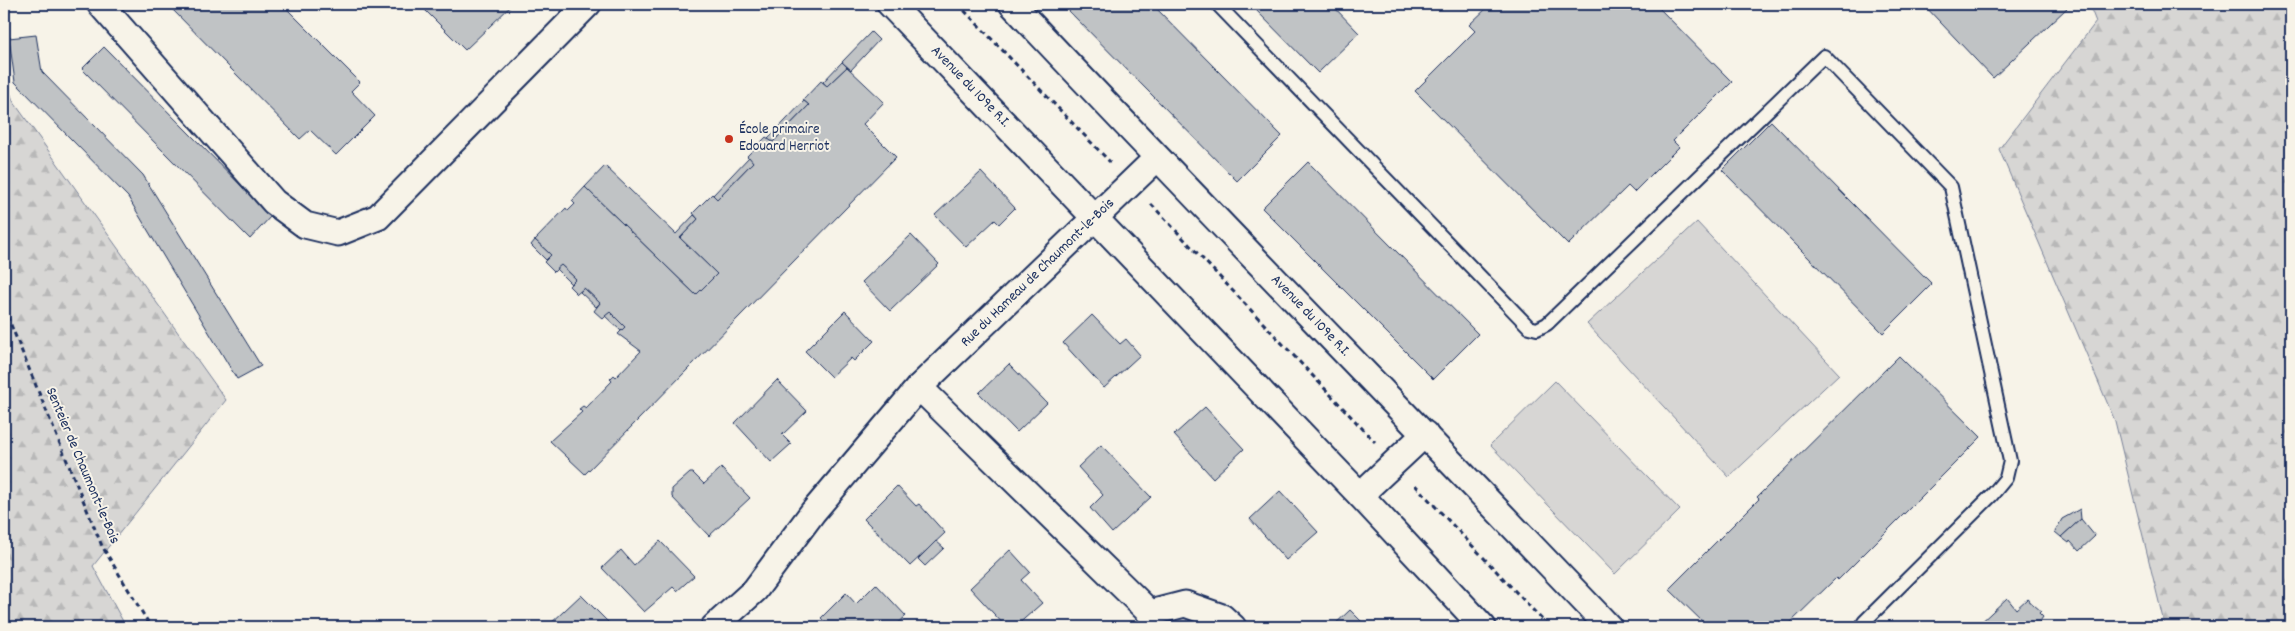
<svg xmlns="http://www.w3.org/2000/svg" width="2295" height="631" viewBox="0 0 2295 631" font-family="Dekko,sans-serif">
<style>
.forest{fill:url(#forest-firs);stroke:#798299}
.park{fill:#d7d6d4;stroke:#798299}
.building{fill:#c0c3c5;stroke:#1b2f5e}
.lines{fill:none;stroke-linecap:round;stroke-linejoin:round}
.service-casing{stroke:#1b2f5e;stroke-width:16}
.minor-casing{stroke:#1b2f5e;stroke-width:29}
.path{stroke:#1b2f5e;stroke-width:3;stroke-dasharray:5 4;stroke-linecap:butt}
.service{stroke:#f7f3e8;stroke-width:12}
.minor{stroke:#f7f3e8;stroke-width:25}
.poi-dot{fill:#c8321e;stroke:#f7f3e8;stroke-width:2}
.labels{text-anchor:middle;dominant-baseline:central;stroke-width:4;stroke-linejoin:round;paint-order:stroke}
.street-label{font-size:15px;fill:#1b2f5e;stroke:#f7f3e8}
.poi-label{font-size:15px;fill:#1b2f5e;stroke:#f7f3e8;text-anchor:start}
</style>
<defs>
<pattern id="forest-firs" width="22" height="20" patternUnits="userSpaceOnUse" patternTransform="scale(1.25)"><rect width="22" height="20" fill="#d7d6d4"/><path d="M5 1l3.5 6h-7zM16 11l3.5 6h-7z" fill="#b8b8b8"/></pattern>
</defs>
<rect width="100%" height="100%" fill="#f7f3e8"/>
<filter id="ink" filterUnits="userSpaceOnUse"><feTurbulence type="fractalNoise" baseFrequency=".02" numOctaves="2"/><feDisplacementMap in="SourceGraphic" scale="10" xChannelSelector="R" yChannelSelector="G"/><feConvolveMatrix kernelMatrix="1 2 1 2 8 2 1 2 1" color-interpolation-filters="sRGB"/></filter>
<g filter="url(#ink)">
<!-- forest -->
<g class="forest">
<polygon points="2089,4 2291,4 2291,627 2165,627 2115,421 1999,149 2096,22"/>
<polygon points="4,74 13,101 226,400 93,566 126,627 4,627"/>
</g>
<!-- park -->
<g class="park">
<polygon points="1697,222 1839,374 1729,477 1587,324"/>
<polygon points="1555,381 1680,510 1615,574 1490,445"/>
</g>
<!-- building -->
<g class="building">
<polygon points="169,4 282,4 360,82 351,91 375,116 336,155 310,130 300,139 168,5"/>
<polygon points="419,4 513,4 465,50"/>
<polygon points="1062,4 1152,4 1282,136 1237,181"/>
<polygon points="1250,4 1331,4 1359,33 1318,73"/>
<polygon points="1491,4 1655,4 1732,82 1673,141 1679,147 1634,192 1628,186 1568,245 1415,91 1475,31 1469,25"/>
<polygon points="1923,4 2062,4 2067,8 1993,78"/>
<polygon points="871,32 879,40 851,70 842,62"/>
<polygon points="36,35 42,72 143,175 261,366 237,379 128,197 15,82 9,38"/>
<polygon points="104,47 271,216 250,239 82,69"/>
<polygon points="842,62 847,67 827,86 823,82"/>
<polygon points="847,67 884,102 863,124 896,157 585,474 550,441 582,412 579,409 583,406 586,408 612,381 610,379 614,375 616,377 641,351 618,334 625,327 610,312 603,319 594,311 600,303 584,288 577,294 569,286 576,279 561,265 554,272 544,262 551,255 535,240 566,208 568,211 575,204 572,201 585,187 696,295 717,274 680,238 698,219 693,213 712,194 717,199 753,162 747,156 766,137 773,142 809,105 803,100 821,81 827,86"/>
<polygon points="804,101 809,105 773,142 768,139"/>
<polygon points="1771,121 1932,284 1883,333 1722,170"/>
<polygon points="749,157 753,162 717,199 713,195"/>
<polygon points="1308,162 1478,334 1433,379 1262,208"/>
<polygon points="605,166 676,234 694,215 698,219 680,238 717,274 696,295 585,187"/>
<polygon points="981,172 1015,208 999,224 995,220 966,247 935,215"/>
<polygon points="911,235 939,264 890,311 862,282"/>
<polygon points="535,240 551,255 546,260 531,245"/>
<polygon points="561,265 576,279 571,284 556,269"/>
<polygon points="584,288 600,303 596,307 580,292"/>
<polygon points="845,311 874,341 854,361 851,358 831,377 805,351"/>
<polygon points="610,312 625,327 621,331 605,316"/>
<polygon points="1092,315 1120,344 1126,339 1140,355 1104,388 1063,343"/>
<polygon points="1899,356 1981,437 1838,580 1836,578 1786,627 1708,627 1669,589 1759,499 1757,497"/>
<polygon points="1009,364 1047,403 1017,432 979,393"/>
<polygon points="777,380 807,411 782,435 791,444 771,462 735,423"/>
<polygon points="1205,407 1244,449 1213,478 1174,435"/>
<polygon points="1101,445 1151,497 1112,533 1090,508 1103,495 1078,467"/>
<polygon points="721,468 750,498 709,536 672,497 672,489 690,473 693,473 704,484"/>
<polygon points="897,486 916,506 919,504 945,533 910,566 864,519"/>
<polygon points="1280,491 1318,532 1286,560 1250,519"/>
<polygon points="2080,509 2081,519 2061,537 2055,532 2062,519"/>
<polygon points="2081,519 2095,536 2079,551 2070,541 2069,543 2061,537"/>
<polygon points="660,541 694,576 677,591 673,587 644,612 602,568 621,550 634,565"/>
<polygon points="936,541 944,548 925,566 918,559"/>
<polygon points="1010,550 1030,572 1021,580 1042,603 1015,627 1006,627 970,588"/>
<polygon points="876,584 906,616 894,627 830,627 821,618 846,593 856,604"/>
<polygon points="581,595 613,627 547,627"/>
<polygon points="2007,598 2016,609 2027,599 2041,611 2039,613 2043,617 2038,624 2041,627 1976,627"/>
<polygon points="1350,610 1367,627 1332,627"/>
</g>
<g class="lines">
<defs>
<polyline id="service" points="1217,4 1529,327 1537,329 1547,324 1824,56 1951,187 2010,461 2006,478 1992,495 1864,622 1869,627"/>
<g id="minor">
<polyline points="100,4 274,202 305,225 338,233 378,217 588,4"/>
<polyline points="890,4 1360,495 1483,627"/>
<path d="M1012,4c197,210 399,415 597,623"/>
<polyline points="919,387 1150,613 1185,604 1222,617 1233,627"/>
<polyline points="1360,495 1425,434"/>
<polyline points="714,627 755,590 813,512 919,387 1157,158"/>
</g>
</defs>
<!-- service casing -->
<use href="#service" class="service-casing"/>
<!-- minor casing -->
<use href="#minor" class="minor-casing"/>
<!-- path -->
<g class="path">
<polyline points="958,4 1110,162"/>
<polyline points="1151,204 1375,442"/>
<polyline points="4,308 102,546 151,627"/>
<polyline points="1415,485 1549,627"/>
</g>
<!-- service -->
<use href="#service" class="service"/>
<!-- minor -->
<use href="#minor" class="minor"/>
</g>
</g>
<!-- markers -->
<circle class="poi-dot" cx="729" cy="139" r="5"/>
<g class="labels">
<!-- street labels -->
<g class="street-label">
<text transform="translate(970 87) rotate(46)">Avenue du 109e R.I.</text>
<text transform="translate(1038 273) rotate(-44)">Rue du Hameau de Chaumont-le-Bois</text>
<text transform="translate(1310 316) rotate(46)">Avenue du 109e R.I.</text>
<text transform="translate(82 466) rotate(67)">Senteier de Chaumont-le-Bois</text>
</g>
<!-- poi labels -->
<g class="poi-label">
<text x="739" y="130">École primaire<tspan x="739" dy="17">Edouard Herriot</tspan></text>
</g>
</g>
<!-- margin -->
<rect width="2295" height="631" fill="none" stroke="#f7f3e8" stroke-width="20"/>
<rect x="10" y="10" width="2275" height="611" fill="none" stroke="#1b2f5e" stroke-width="2" filter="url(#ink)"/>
</svg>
